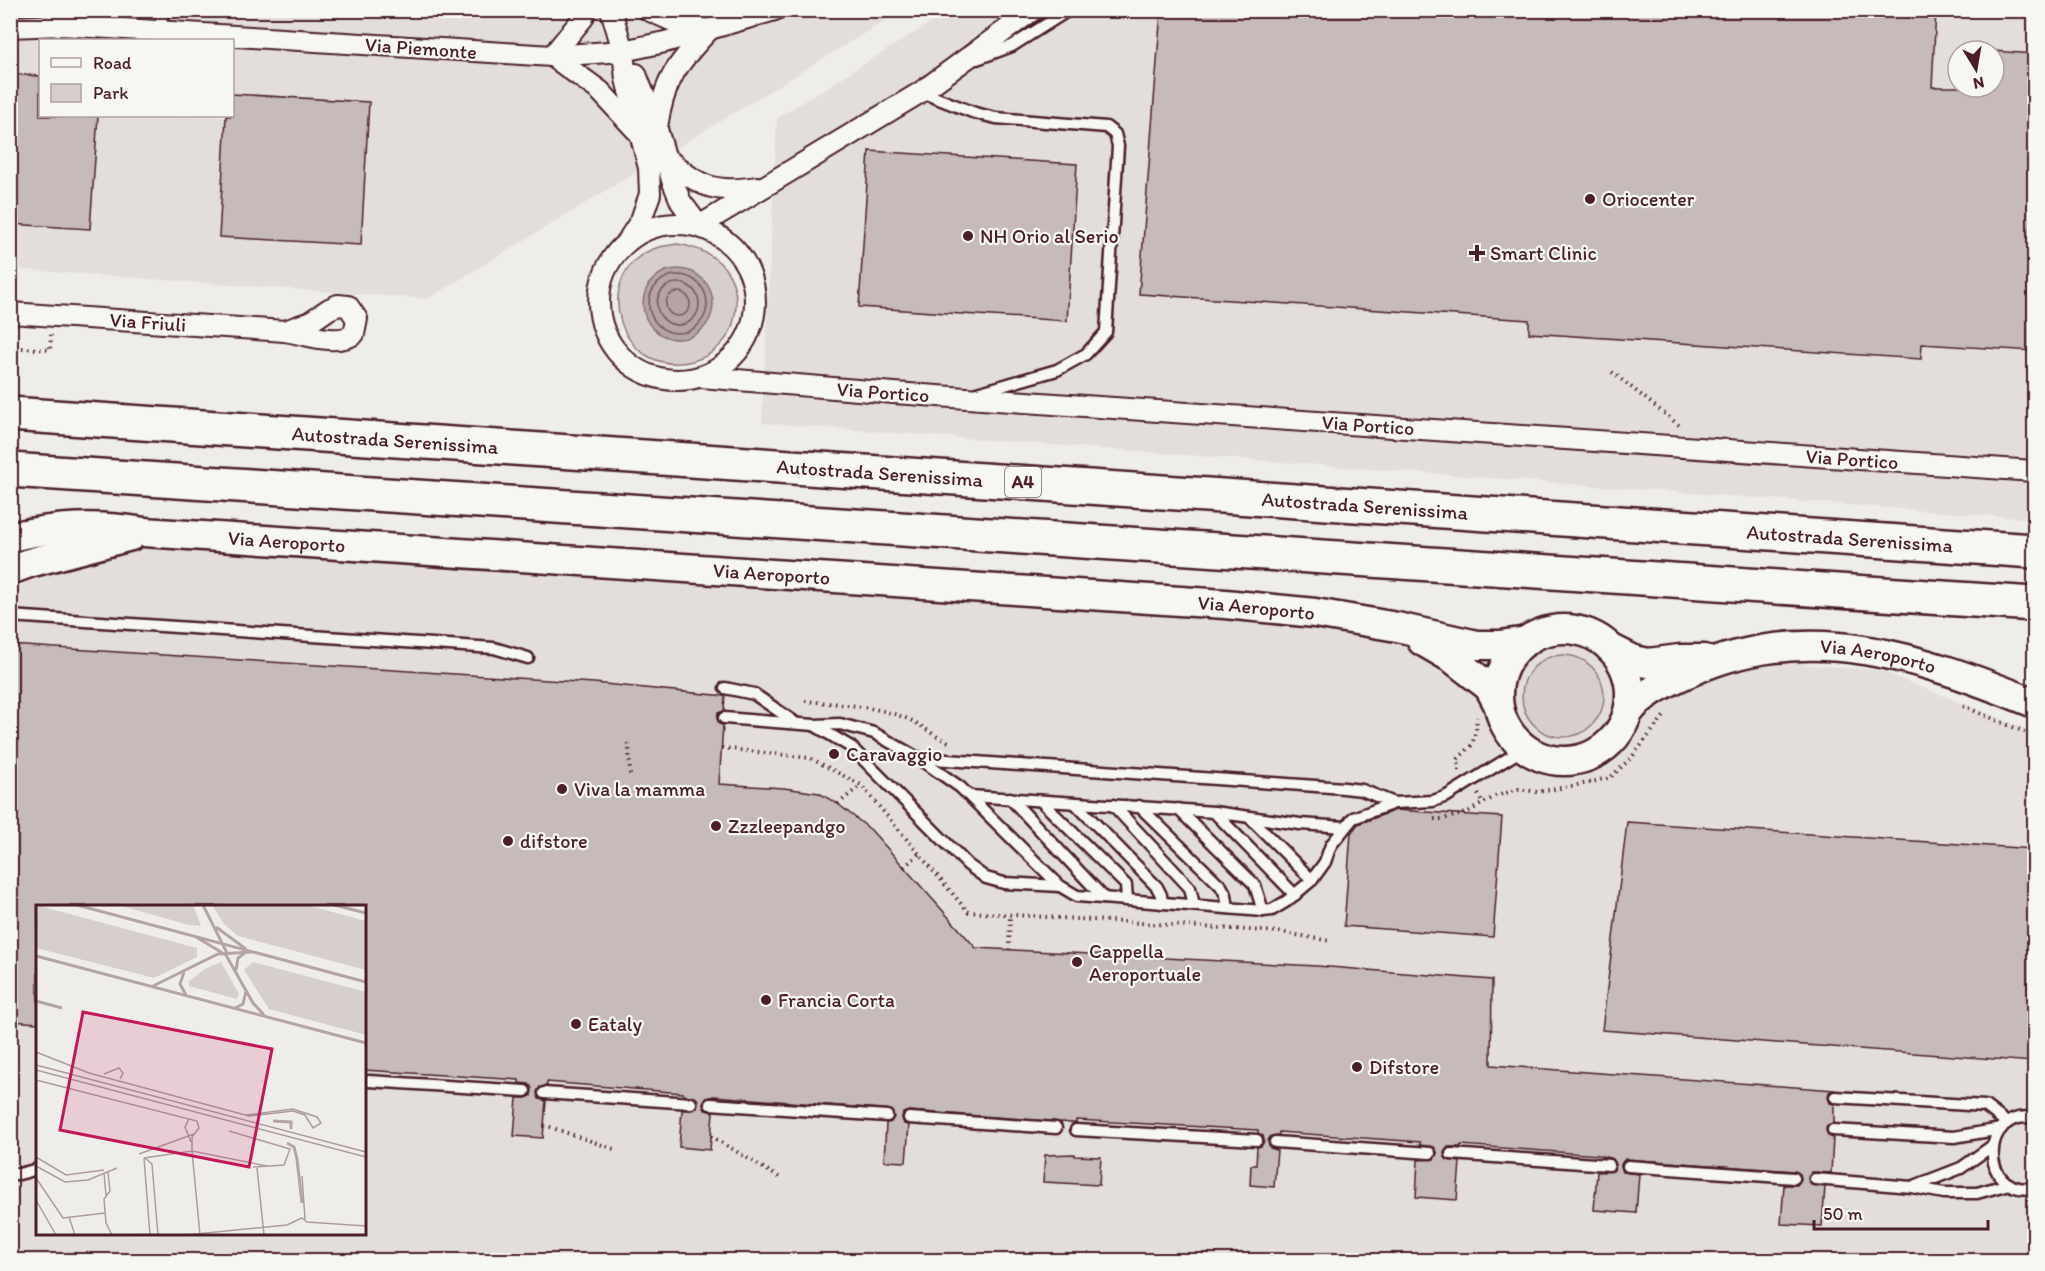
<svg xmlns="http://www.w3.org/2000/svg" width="2045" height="1271" viewBox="0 0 2045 1271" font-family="Itim,sans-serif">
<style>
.built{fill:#e3dedc;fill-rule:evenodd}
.green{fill:#d7cfce;stroke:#90777c;stroke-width:1.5;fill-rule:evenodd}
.water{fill:#b4a4a5;stroke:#8a6f74;stroke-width:1.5}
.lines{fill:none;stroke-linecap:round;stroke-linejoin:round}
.shore{stroke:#74545c;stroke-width:1.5}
.building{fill:#c6babb;stroke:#4a1f2b;stroke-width:1.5}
.lane-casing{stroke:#4a1f2b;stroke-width:15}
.street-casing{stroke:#4a1f2b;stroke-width:24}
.secondary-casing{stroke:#4a1f2b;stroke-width:33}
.highway-casing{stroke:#4a1f2b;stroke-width:38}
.path{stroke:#4a1f2b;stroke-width:4;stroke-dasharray:1.5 4.5;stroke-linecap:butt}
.lane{stroke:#f6f6f2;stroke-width:10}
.street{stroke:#f6f6f2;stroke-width:20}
.secondary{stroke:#f6f6f2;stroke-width:28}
.highway{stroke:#f6f6f2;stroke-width:33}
.poi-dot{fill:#4a1f2b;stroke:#f6f6f2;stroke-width:2}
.labels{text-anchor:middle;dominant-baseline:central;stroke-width:4.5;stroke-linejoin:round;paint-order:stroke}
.shield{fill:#f6f6f2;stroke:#7e6067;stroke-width:1.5}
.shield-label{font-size:18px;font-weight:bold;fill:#4a1f2b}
.street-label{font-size:20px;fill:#4a1f2b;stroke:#f6f6f2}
.poi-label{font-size:20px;fill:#4a1f2b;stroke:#f6f6f2;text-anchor:start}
.inset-river{fill:none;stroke:#b4a4a5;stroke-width:3}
.inset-road{fill:none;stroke:#ad9b9e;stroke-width:1.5}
.view{fill:#c2185b;fill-opacity:0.15;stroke:#c2185b;stroke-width:3}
.inset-edge{fill:none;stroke:#4a1f2b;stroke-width:3}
</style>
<rect width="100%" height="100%" fill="#efedea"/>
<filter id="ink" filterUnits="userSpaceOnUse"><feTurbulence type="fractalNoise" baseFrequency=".0167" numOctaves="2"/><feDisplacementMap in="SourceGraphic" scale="12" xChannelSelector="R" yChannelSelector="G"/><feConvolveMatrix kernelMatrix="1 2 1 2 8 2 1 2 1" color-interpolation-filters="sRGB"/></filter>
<g filter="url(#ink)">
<!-- built -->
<g class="built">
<path d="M10,11h891l-473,288 -417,-30zM40,40h192v76h-192z"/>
<path d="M949,11h1085v508l-1272,-96 15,-305zM1958,51h36v36h-36z"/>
<path d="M10,525l443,33 1426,112 155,62v528h-2023zM38,906h326v328h-326z"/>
</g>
<!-- green -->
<g class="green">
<path d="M677,244c44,7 68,35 56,80 -4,15 -19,30 -34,35 -82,28 -113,-91 -40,-112 6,-1 12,-2 18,-3zM666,271l43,48c-9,15 -20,20 -37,20l-24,-54 8,-8z"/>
<circle cx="1563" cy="696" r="41"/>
</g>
<!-- water -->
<circle class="water" cx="678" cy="304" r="35"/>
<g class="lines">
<!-- shore -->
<g class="shore">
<circle cx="678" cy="304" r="29"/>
<circle cx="678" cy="304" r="21"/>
<circle cx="678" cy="304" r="12"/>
</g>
</g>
<!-- building -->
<g class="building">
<polygon points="1161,10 1438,10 1546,15 1546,10 1936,10 1932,87 1994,87 1994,51 2034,54 2034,351 1922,344 1921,359 1529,333 1529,320 1139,294"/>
<polygon points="10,74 40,76 40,116 98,116 90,229 10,224"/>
<polygon points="232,94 369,102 361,245 219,237 226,116 232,116"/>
<polygon points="869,151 1077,164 1067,321 859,307"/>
<polygon points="10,645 594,683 725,696 724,711 718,713 717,718 719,724 723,725 719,784 784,788 819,793 838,804 871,830 976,948 1317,966 1492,980 1491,1065 1835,1090 1829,1092 1828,1097 1830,1103 1834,1104 1834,1123 1827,1125 1826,1130 1828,1136 1833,1138 1831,1173 1812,1172 1808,1178 1811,1185 1825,1187 1822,1226 1781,1224 1784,1185 1797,1185 1801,1179 1800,1174 1795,1171 1625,1159 1621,1165 1623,1172 1639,1174 1636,1213 1594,1210 1597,1172 1613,1171 1616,1165 1613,1159 1598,1155 1461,1145 1461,1147 1448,1147 1444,1153 1447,1160 1460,1162 1457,1200 1416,1197 1418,1160 1434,1159 1437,1153 1434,1147 1420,1145 1420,1142 1279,1132 1279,1135 1271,1136 1268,1141 1270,1148 1277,1150 1274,1187 1250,1185 1251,1165 1256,1165 1257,1147 1261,1146 1264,1141 1263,1136 1258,1133 1258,1130 1076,1120 1076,1123 1073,1123 909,1111 903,1113 902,1118 904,1124 909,1125 906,1162 884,1161 886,1123 891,1122 894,1117 891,1110 714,1096 706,1098 703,1103 705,1110 713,1112 710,1150 679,1147 682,1110 691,1110 697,1108 698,1100 695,1097 683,1095 683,1093 547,1082 547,1086 540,1087 537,1093 539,1099 546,1101 543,1138 514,1136 517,1098 525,1098 531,1096 532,1088 529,1084 519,1083 519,1080 364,1070 364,906 38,906 38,1023 10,1021"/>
<polygon points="1396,810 1502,817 1493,937 1344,926 1351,833 1358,824"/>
<polygon points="1627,822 2034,849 2034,1062 1602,1030"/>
<polygon points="1075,1154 1075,1156 1101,1157 1099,1185 1043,1182 1045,1155"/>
</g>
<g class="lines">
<defs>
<g id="lane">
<polyline points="161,32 162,10"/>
<polyline points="977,59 1012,46 1069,10"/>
<polyline points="921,92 975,113 996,118 1106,127 1115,134 1118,146 1106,332 1086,354 1057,370 977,393"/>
<polyline points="10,616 494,648 528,658"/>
<polyline points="725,688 754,694 793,721"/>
<polyline points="724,718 814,725 840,724 874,733 918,758 960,787 1060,886 1077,896 1263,911 1272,910 1287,901 1312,880 1325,862 1331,845 1353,818 1394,803 1433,801 1447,796 1525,748"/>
<polyline points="814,725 851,747 968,865 986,878 1004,883 1060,886"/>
<polyline points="919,758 1344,788 1362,790 1394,803"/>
<polyline points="970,796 1214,812 1300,824 1345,827"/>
<polyline points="1010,798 1104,898"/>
<polyline points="1041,801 1126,885 1127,900"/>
<polyline points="1075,803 1157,887 1161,895 1162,903"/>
<polyline points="1113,805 1190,888 1194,905"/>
<polyline points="1139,806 1221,886 1226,895 1228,908"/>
<polyline points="1178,809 1255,885 1263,911"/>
<polyline points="1214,812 1295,895"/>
<polyline points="1249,817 1312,880"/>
<polyline points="369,1081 525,1091"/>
<polyline points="544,1093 691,1103"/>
<polyline points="1835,1097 1985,1106 2007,1123"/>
<polyline points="710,1104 887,1116"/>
<polyline points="909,1118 1056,1128"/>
<path d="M2034,1118c-54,-10 -56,79 0,70"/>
<polyline points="1076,1130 1257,1140"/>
<polyline points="1833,1130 1954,1137 2001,1129"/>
<polyline points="1275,1142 1430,1153"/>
<polyline points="1451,1154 1609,1165"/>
<polyline points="1628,1166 1794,1178"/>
<polyline points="10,1174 19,1174 38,1169"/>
<polyline points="1815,1179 1912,1187 1944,1193 1977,1193 2009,1184"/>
<polyline points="1912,1187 1961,1168 1992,1146"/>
</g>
<g id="street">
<polyline points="611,10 623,51 626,79 649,168 650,194 641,220 630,237"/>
<polyline points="648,10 673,21 706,30"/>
<polyline points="10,27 61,25 552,56 623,51 665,42 775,10"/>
<polyline points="552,56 600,91 637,131"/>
<polyline points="552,56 583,18 586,10"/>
<polyline points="636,74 657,129 672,180 681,202 699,226"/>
<path d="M657,127c7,-47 20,-63 51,-96"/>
<path d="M665,157c34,29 47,37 92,30"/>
<circle cx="677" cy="302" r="78"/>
<polyline points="699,226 921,92 1033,10"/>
<path d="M338,305l10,1 9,13 -3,15c-16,12 -50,0 -69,-3l25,-9 19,-13z"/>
<polyline points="10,313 285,331"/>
<polyline points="701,377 894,393 2034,471"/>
</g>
<g id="secondary">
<path id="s1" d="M10,537c48,-11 86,-13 134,-5l1081,72 90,9 82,14 80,18h23l27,-4"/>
<polyline points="10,570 29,563 131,536"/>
<circle cx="1564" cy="695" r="66"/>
<polyline points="1422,641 1453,659 1489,687 1498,704"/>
<polyline points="1610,648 1634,660 1648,663 1680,659 1704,659"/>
<path id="s2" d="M1628,713c15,-21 40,-31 64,-42 118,-53 230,-13 342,32"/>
</g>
<g id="highway">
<path id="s3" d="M10,414l2024,137"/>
<polyline points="10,470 2034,604"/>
</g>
</defs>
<!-- lane casing -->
<use href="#lane" class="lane-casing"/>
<!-- street casing -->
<use href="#street" class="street-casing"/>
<!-- secondary casing -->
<use href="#secondary" class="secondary-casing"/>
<!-- highway casing -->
<use href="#highway" class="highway-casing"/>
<!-- path -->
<g class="path">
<polyline points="10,347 50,350 51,335"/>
<polyline points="1612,372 1680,426"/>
<path d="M805,701c34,3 72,5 103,18 15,6 24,17 41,23"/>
<polyline points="1963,706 2034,736"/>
<polyline points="629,743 630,778"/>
<polyline points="722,748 810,758 861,785 968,912 1280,932 1330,941"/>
<polyline points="1459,771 1458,759 1472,745 1476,730 1477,717"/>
<polyline points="1478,794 1483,804"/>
<polyline points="838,804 861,785"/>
<polyline points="1434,819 1443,819 1466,813 1496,796 1519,789 1537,792 1589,783 1611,777 1632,757 1664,716"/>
<polyline points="904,867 919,854"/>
<polyline points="1009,950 1010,914"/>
<polyline points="544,1125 614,1149"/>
<polyline points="711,1136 780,1178"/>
</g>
<!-- lane -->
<use href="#lane" class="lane"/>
<!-- street -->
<use href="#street" class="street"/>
<!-- secondary -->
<use href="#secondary" class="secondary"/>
<!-- highway -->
<use href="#highway" class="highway"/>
</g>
</g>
<!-- markers -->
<g class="poi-dot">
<circle cx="1590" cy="199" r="6"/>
<circle cx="968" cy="236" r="6"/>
<path d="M1474 244h6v6h6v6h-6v6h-6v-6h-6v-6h6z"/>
<circle cx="834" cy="754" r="6"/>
<circle cx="562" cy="789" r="6"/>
<circle cx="716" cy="826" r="6"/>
<circle cx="508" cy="841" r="6"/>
<circle cx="1077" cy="962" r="6"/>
<circle cx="766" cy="1000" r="6"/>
<circle cx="576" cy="1024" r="6"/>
<circle cx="1357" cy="1067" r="6"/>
</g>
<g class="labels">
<!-- shield labels -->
<rect class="shield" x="1005" y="467" width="36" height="30" rx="4.5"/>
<g class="shield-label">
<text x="1023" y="482">A4</text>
</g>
<!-- street labels -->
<g class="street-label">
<text transform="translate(421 48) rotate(4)">Via Piemonte</text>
<text transform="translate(148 322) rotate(4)">Via Friuli</text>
<text transform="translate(883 392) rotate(4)">Via Portico</text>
<text transform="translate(1368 425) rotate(4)">Via Portico</text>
<text stroke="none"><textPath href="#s3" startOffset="386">Autostrada Serenissima</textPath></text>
<text transform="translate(1852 459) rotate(4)">Via Portico</text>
<text stroke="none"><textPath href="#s3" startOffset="872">Autostrada Serenissima</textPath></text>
<text stroke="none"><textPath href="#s3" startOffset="1358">Autostrada Serenissima</textPath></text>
<text stroke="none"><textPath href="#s3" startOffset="1844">Autostrada Serenissima</textPath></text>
<text stroke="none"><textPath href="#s1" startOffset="278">Via Aeroporto</textPath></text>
<text stroke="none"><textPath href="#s1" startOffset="764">Via Aeroporto</textPath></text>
<text stroke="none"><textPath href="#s1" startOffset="1250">Via Aeroporto</textPath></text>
<text stroke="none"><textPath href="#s2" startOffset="268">Via Aeroporto</textPath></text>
</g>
<!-- poi labels -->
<g class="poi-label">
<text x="1602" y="199">Oriocenter</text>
<text x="980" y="236">NH Orio al Serio</text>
<text x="1490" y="253">Smart Clinic</text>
<text x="846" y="754">Caravaggio</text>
<text x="574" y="789">Viva la mamma</text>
<text x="728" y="826">Zzzleepandgo</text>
<text x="520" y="841">difstore</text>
<text x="1089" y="951">Cappella<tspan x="1089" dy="23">Aeroportuale</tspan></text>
<text x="778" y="1000">Francia Corta</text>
<text x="588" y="1024">Eataly</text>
<text x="1369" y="1067">Difstore</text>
</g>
</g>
<!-- overview -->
<g transform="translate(36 905)">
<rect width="330" height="330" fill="#efedea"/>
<path d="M0,0l161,43v9l-43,21 -118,-30zM82,0h75l8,21 -12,-1zM176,0h95l59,16v49l-128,-34 -14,-12zM185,57l18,32 -2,5 -48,-13v-5l16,-12zM217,57l113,30v43l-97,-26 -25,-39z" fill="#d7cfce"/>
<path class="inset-river" d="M41,0l289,77M167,0l24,48M298,0l32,8M180,22l30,22M160,32l30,18 27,48 11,12M0,51l330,87M200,65l2,-12 8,-6M148,67l-4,12 6,11M117,81l65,-32 34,-2M0,96l26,7M199,103l8,-4 3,-13M237,216l18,1v7M251,238l7,4 3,12 5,44"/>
<path class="inset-road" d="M0,147l53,21 160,43 44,-5 12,4 8,13 8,-5 -4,-6 -24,-8 -47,6M0,160l330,87M0,165l330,87M68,169l15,-6 4,5 -3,6M0,175l161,41 2,7 -7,9v14l8,84M153,214l-4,8 6,15M193,226l61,18 -6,16 -31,2M103,249l55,-20M0,252l30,18 38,-5M108,253l48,-7 75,15M108,253l6,77M109,253l7,6 6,71M0,261l29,16 23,-2 29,-12M221,263l7,67M72,267l2,19 -6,8 2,24 6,12M68,268l2,22M266,271l3,43M0,273l27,40 42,-5M0,295l20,35M33,312l6,18M150,330l101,-10 15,-7 5,4 59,4"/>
<path class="view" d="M47,107l189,37 -23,118 -189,-37z"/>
<rect width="330" height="330" class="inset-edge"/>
</g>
<!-- margin -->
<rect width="2045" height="1271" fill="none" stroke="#f6f6f2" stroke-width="36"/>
<rect x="18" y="18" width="2009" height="1235" fill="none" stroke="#4a1f2b" stroke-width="2" filter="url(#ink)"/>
<!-- legend -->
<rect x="39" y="39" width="195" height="78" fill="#f6f6f2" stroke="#b1a0a2" stroke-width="1.5"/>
<rect x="51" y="58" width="30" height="9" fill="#f6f6f2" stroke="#b1a0a2" stroke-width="1.5"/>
<text x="93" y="69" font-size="18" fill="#4a1f2b">Road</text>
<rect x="51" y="84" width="30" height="18" fill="#d7cfce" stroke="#b1a0a2" stroke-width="1.5"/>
<text x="93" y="99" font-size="18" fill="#4a1f2b">Park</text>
<!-- north arrow -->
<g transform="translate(1976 69) rotate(169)"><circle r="28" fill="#f6f6f2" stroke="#b1a0a2" stroke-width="1.5"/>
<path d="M0-4.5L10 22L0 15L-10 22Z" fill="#4a1f2b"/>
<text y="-9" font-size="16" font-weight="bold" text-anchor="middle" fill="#4a1f2b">N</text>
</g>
<!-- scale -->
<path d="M1814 1220v9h174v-9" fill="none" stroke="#4a1f2b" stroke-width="3"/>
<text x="1823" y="1220" font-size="18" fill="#4a1f2b" stroke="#f6f6f2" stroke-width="4.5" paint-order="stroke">50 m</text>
</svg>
